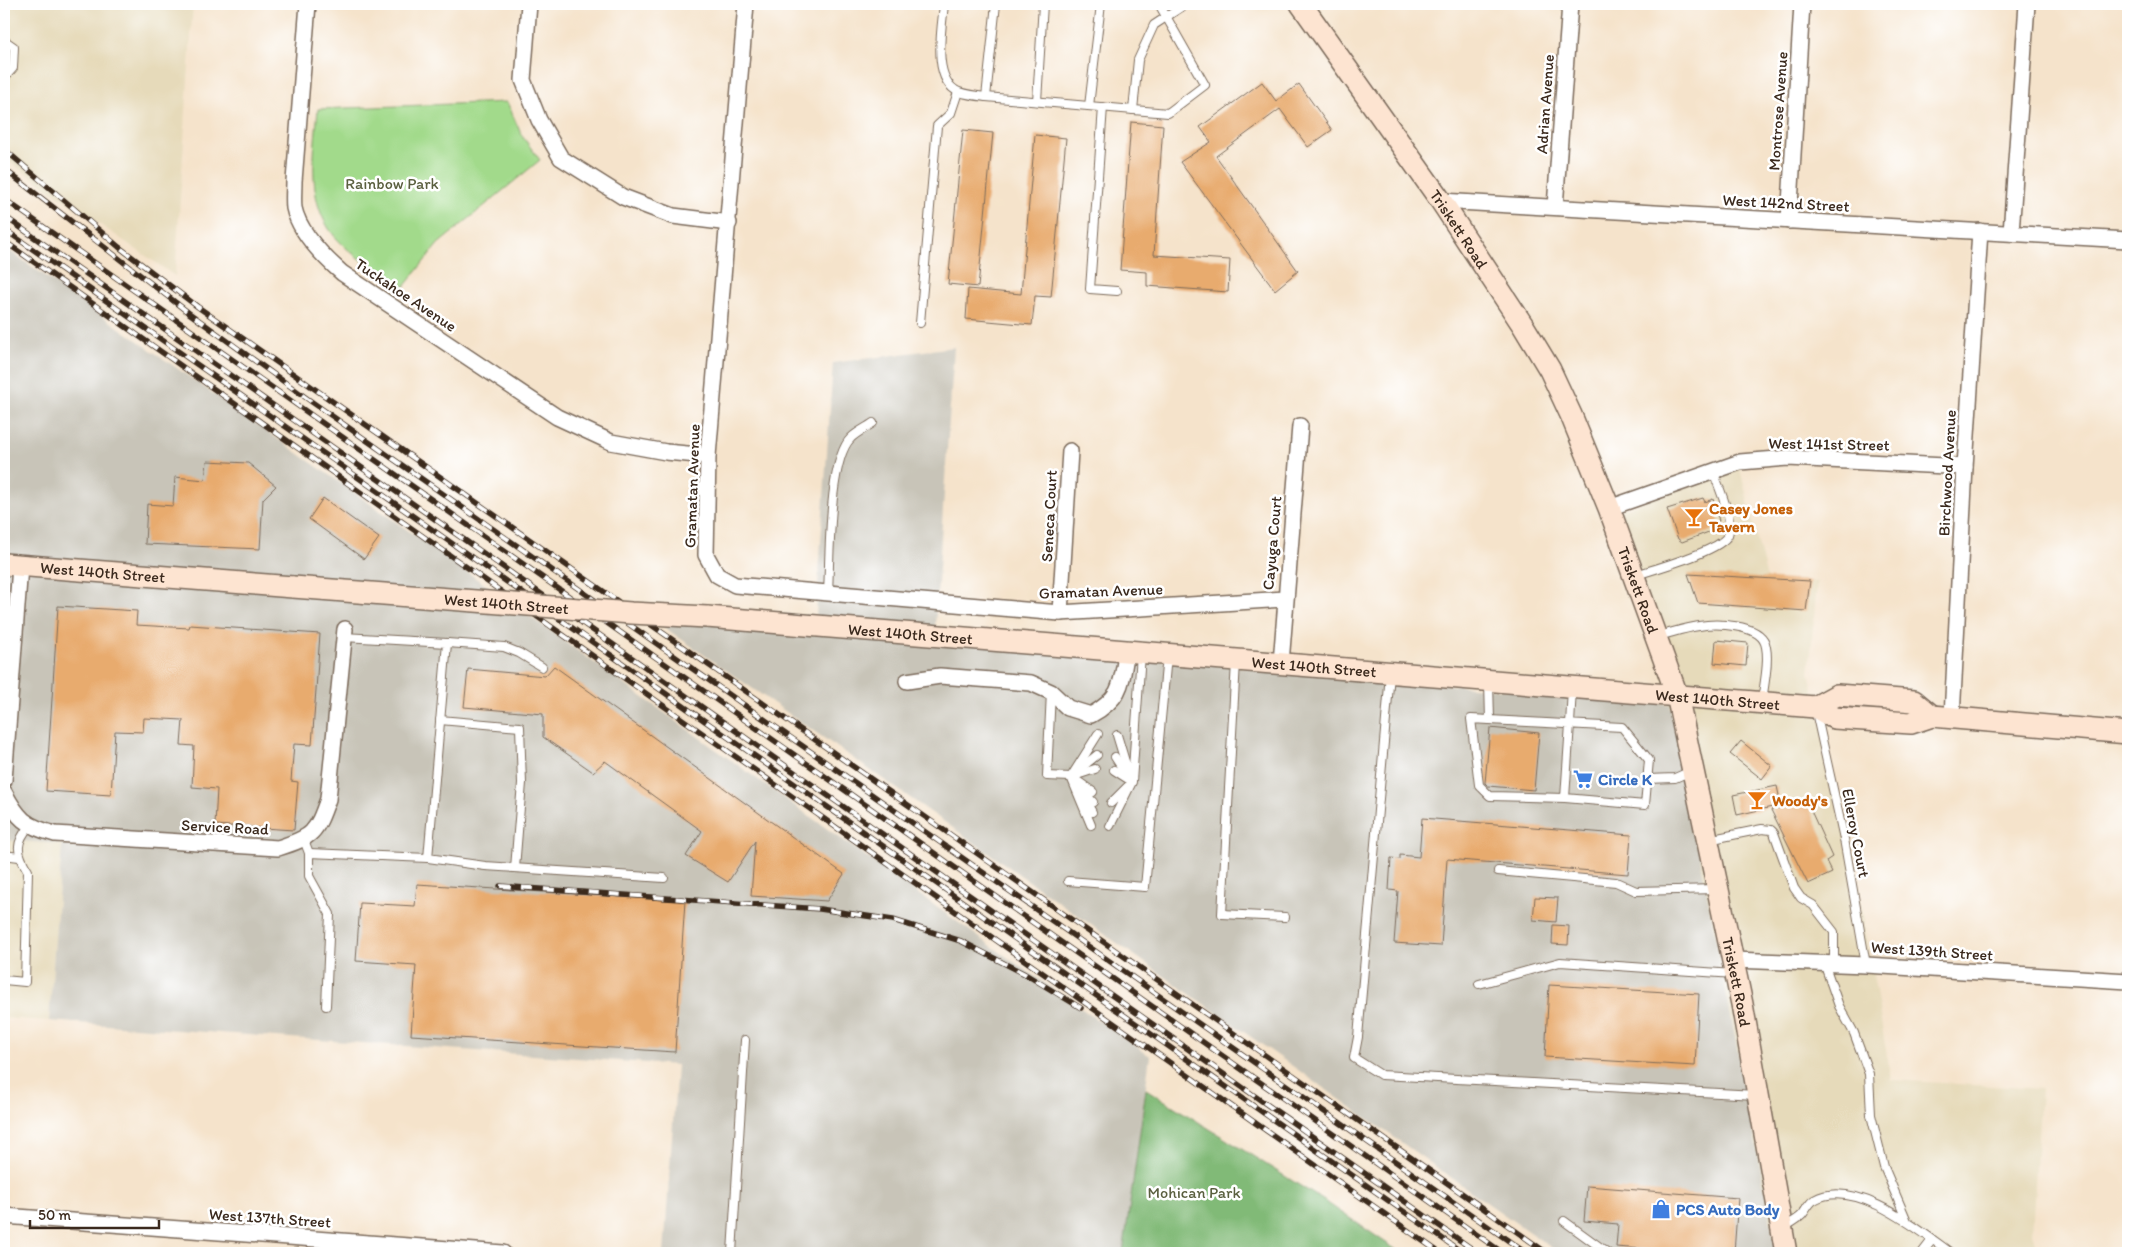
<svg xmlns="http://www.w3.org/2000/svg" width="2132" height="1257" viewBox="0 0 2132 1257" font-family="Itim,sans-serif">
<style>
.built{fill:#e6daba}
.industrial{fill:#c8c4b8}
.green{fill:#a2da8b;stroke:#6e8254}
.forest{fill:#81ba77;stroke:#5e724a}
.building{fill:#e8ab6e}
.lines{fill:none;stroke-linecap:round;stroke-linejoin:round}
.service-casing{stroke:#7c6b5b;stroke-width:10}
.minor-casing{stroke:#7c6b5b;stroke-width:18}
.secondary-casing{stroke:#7c6b5b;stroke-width:24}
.service{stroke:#fff;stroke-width:8}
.minor{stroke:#fff;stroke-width:15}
.secondary{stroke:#fde4d1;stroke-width:21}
.rail-casing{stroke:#3b2a1e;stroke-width:5.5}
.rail{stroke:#fff;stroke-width:4;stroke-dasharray:11;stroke-linecap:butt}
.secondary-bridge-casing{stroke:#7c6b5b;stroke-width:24;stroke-linecap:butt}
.secondary-bridge{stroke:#fde4d1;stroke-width:21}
.labels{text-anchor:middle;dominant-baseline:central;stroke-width:5;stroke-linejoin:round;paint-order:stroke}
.street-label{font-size:16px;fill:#3b2a1e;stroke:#fff}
.park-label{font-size:16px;fill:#5a5f3f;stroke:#fff}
.food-label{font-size:16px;font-weight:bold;fill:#c56008;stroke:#fff;text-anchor:start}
.shop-label{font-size:16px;font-weight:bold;fill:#366cbe;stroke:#fff;text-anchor:start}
</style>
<rect width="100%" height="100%" fill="#fff"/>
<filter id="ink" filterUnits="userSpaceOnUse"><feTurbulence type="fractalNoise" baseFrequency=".02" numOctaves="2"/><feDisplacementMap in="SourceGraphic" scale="10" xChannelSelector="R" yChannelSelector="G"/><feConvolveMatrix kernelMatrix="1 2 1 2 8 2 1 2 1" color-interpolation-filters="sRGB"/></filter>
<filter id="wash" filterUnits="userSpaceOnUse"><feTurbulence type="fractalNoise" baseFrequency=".0096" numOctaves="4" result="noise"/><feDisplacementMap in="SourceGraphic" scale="20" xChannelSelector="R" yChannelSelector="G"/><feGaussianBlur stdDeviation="1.12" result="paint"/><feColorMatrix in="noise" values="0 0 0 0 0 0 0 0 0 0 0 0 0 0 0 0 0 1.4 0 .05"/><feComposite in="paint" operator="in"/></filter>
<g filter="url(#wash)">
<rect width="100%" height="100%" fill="#f5e3cb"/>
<!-- built -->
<g class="built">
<polygon points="4,4 193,4 175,276 4,158"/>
<polygon points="1739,465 1767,579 1817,582 1809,673 1851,844 1891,1080 2041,1089 2032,1233 2038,1253 1777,1253 1670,704 1618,511"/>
<polygon points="4,840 62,843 49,1021 4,1018"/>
</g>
<!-- industrial -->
<g class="industrial">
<polygon points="4,247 463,569 1011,960 1150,1056 1123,1253 664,1253 677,1065 49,1021 62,844 4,840"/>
<polygon points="954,347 934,641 1670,704 1777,1253 1559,1253 906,795 632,605 816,616 833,363"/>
</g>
<!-- green -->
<path class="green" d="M507,102l15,34 18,24 -102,84 -35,44c-21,-14 -44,-27 -62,-45 -37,-35 -27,-88 -23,-134z"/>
<!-- forest -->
<polygon class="forest" points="1146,1089 1326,1202 1401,1253 1123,1253"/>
<g id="blocks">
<!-- building -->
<g class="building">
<polygon points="1262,82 1276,101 1299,84 1332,130 1308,147 1280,109 1216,156 1298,271 1275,290 1180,162 1211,142 1200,127"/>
<polygon points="1131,122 1163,125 1154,255 1230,260 1228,292 1147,286 1147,272 1120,270"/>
<polygon points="963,130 993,133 978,287 948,284"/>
<polygon points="1035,135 1066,138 1051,297 1035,296 1032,325 966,319 968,289 1021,294"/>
<polygon points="207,461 248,463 276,486 263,499 260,549 145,544 147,504 173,506 175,477 205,480"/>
<polygon points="323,498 379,538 364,559 309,519"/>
<polygon points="1703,498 1705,502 1713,499 1719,521 1711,524 1714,530 1682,542 1678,539 1667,509"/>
<polygon points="1688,574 1810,581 1806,611 1698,603"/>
<polygon points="58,606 137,611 136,625 189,628 190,625 320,634 312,745 294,744 291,781 298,782 294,830 215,825 217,789 192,787 194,746 181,745 183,720 144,718 143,732 115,731 111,795 46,791"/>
<polygon points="1716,640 1748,643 1746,666 1714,663"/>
<polygon points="554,666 844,874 827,901 751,896 755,841 728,882 686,856 702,831 605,761 593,772 543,737 543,714 464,707 468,669 545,676"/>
<polygon points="1490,728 1539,733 1534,790 1488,786 1485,783"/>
<polygon points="1741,741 1772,766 1762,779 1730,754"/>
<polygon points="1777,786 1781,805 1737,815 1733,795"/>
<polygon points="1807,802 1832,857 1826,861 1832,873 1808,884 1771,810"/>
<polygon points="1422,818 1631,835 1628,874 1447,859 1441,946 1394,943 1398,891 1389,890 1391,858 1400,859 1400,855 1419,857"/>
<polygon points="417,884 685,901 675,1052 411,1035 416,965 356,961 360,903 415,906"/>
<polygon points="1535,897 1558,898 1556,922 1533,920"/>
<polygon points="1553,925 1569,926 1568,945 1552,944"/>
<polygon points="1549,985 1699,994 1695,1066 1545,1057"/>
<polygon points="1587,1186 1738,1198 1734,1253 1695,1253 1616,1247 1618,1224 1584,1221"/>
</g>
</g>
</g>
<g filter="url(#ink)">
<use href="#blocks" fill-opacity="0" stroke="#7c6b5b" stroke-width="1"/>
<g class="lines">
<defs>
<g id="service">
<path d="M944,4c-2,24 -13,76 15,88 9,3 18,4 27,5l182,16 37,-28 -46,-81"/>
<polyline points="4,40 14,47 13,68 4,78"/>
<polyline points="986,97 996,4"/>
<polyline points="1037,101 1043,4"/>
<polyline points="1089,106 1101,4"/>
<polyline points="1103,107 1090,289 1117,291"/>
<polyline points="1133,110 1138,60 1154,25 1186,4"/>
<polyline points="920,323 937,126 951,113 958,92"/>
<path d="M1636,575c18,-6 85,-24 92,-40 6,-16 -10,-49 -15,-64"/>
<path d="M828,593c2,-33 0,-133 23,-155 6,-6 15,-10 22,-15"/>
<path d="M1658,636c13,-3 27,-8 41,-10 17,-3 59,-2 66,17 5,15 -1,42 -3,58"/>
<polyline points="447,643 504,647 519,653 542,667"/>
<polyline points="1236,662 1222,914 1285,917"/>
<polyline points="1390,674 1358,1037 1354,1058 1381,1075 1756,1095"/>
<polyline points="1489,682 1490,720"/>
<polyline points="1051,692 1047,776 1071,777 1095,769"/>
<polyline points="1816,712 1844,839 1866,965"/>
<polyline points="440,720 520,727 522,783 515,868"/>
<polyline points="1117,735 1130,778"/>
<polyline points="1115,757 1126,774"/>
<polyline points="1114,770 1128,779"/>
<polyline points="1076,772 1097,755"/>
<polyline points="1071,777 1091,825"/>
<polyline points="1071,777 1098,734"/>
<polyline points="1648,779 1675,778 1691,771"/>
<polyline points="1075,782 1093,802"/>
<polyline points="1079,782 1093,792"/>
<polyline points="1565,798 1490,796 1479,785 1471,719 1622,727 1649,760 1645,805 1565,798 1570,724 1572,689"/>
<polyline points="1085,800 1092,812"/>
<polyline points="1111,803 1127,787"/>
<polyline points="1110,826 1132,782 1141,654"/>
<polyline points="304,840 309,853 309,876 330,914 326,1006"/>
<polyline points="1708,840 1762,829 1771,830 1774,833 1794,888 1801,898 1813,905 1834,932 1834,963"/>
<polyline points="309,853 428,858 447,643 344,637"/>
<polyline points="4,855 19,857"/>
<polyline points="428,858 485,866 664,878"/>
<polyline points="1498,871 1616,882 1636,891 1716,889"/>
<polyline points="1068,881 1145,887 1167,656"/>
<polyline points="1824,963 1839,1006 1854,1033 1869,1074 1871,1115 1884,1167 1907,1221"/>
<path d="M4,980l21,2 3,-111c-12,-19 -13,-28 2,-46"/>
<polyline points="1479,984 1560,962 1734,974"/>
<polyline points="1564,1221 1608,1253"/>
<path d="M1783,1228c6,-4 14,-8 19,-13 4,-5 7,-12 12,-15 41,-23 105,30 137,53"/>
<polyline points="732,1253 745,1040"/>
<polyline points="1922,1253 1932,1240"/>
</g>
<g id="minor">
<path d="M308,4l-14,177c0,8 -1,19 0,27 5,24 31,50 48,65l215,144 54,25 55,10 42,4"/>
<polyline points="529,4 523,80 539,120 561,158 623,197 673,216 729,223"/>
<polyline points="746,4 708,456 706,555 717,575 735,585 1060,613 1285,599"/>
<polyline points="1441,201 2128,240"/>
<polyline points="1555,207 1570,4"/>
<polyline points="1789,221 1802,4"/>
<polyline points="2011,233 2027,4"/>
<polyline points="1609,508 1740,462 1788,458 1965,467"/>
<polyline points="1060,613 1070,451"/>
<polyline points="1281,663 1300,426"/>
<path d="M907,681l33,-5 91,7 20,9 17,16 23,7c32,-18 30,-32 36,-65"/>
<polyline points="1952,717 1965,467 1980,231"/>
<polyline points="4,780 20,566"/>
<path d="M4,792c14,27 21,34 51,42l223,14c35,-11 38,-15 50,-49l17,-170"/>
<polyline points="1733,960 1866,965 2128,981"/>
<polyline points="4,1216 503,1253"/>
</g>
<g id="secondary">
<path id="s1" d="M1301,4l140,197 83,126 26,43 21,45 38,93 68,187 65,309 44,249"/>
<path id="s2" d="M4,564l289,23"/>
<path id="s3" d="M707,617l1108,90 19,11 77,5 21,-7 196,17"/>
<polyline points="1815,707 1837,695 1914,701 1932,716"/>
</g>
</defs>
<!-- service casing -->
<use href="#service" class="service-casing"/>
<!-- minor casing -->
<use href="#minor" class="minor-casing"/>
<!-- secondary casing -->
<use href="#secondary" class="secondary-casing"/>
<!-- service -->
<use href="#service" class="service"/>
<!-- minor -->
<use href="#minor" class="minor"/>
<!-- secondary -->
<use href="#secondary" class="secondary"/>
<defs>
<g id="rail">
<polyline points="4,149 119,247 198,307 1547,1253"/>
<polyline points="4,169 189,313 312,402 1526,1253"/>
<polyline points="4,199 1503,1253"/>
<polyline points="4,216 1478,1253"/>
<polyline points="4,229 1463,1253"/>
<polyline points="4,241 1440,1253"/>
<polyline points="500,886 820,909 893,920 961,941 1025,974 1081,1008"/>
</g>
</defs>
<!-- rail casing -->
<use href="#rail" class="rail-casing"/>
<!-- rail -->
<use href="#rail" class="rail"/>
<defs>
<g id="secondary-bridge">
<path id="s4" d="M293,587l338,26 76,4"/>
</g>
</defs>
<!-- secondary-bridge casing -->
<use href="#secondary-bridge" class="secondary-bridge-casing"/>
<!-- secondary-bridge -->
<use href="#secondary-bridge" class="secondary-bridge"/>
</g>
</g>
<!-- icons -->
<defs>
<symbol id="bar-bare" viewBox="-9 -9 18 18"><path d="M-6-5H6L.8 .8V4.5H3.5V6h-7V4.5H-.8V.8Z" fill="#e8710a" stroke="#fff" stroke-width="2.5" paint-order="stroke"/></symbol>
<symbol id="supermarket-bare" viewBox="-9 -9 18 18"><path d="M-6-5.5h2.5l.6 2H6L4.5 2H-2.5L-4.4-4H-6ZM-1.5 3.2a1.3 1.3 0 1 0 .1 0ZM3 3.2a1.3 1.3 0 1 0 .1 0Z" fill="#3f7fe0" stroke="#fff" stroke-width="2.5" paint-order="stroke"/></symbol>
<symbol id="shop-bare" viewBox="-9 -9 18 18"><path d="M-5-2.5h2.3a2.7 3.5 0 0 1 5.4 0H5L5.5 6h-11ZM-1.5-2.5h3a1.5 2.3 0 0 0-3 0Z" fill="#3f7fe0" stroke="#fff" stroke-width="2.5" paint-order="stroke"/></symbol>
</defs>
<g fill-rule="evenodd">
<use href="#bar-bare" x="1680" y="503" width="28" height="28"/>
<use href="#supermarket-bare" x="1569" y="765" width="28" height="28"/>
<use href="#bar-bare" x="1743" y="786" width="28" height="28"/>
<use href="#shop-bare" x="1647" y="1195" width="28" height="28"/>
</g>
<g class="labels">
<!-- street labels -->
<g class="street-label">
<text transform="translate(1545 104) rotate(-86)">Adrian Avenue</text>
<text transform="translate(1778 111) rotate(-86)">Montrose Avenue</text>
<text transform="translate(1786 203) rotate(3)">West 142nd Street</text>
<text stroke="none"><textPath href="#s1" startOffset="275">Triskett Road</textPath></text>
<text transform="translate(406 295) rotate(34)">Tuckahoe Avenue</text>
<text transform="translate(1829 444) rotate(1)">West 141st Street</text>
<text transform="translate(1947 473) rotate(-87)">Birchwood Avenue</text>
<text transform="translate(692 486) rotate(-88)">Gramatan Avenue</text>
<text transform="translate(1049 516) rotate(-87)">Seneca Court</text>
<text transform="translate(1272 543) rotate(-85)">Cayuga Court</text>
<text stroke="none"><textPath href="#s2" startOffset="99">West 140th Street</textPath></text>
<text stroke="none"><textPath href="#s1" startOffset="680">Triskett Road</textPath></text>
<text transform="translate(1101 591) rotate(-2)">Gramatan Avenue</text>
<text stroke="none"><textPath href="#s4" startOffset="214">West 140th Street</textPath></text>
<text stroke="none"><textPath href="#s3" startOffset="204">West 140th Street</textPath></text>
<text stroke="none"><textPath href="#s3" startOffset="609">West 140th Street</textPath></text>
<text stroke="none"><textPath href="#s3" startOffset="1014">West 140th Street</textPath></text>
<text transform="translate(225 827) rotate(3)">Service Road</text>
<text transform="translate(1856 833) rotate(79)">Elleroy Court</text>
<text transform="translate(1932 951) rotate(4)">West 139th Street</text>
<text stroke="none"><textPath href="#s1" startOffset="1085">Triskett Road</textPath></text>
<text transform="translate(270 1218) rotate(4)">West 137th Street</text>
</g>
<!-- park labels -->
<g class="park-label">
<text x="392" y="183">Rainbow Park</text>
<text x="1194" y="1192">Mohican Park</text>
</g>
<!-- food labels -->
<g class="food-label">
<text x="1709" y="508">Casey Jones<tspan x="1709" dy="18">Tavern</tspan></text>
<text x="1772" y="800">Woody's</text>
</g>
<!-- shop labels -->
<g class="shop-label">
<text x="1598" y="779">Circle K</text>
<text x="1676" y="1209">PCS Auto Body</text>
</g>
</g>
<!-- margin -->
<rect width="2132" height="1257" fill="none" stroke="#fff" stroke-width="20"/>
<!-- scale -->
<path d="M30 1220v8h129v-8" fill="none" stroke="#3b2a1e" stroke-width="2.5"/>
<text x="38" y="1220" font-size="15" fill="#3b2a1e" stroke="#ffffff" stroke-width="4" paint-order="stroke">50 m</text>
</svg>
